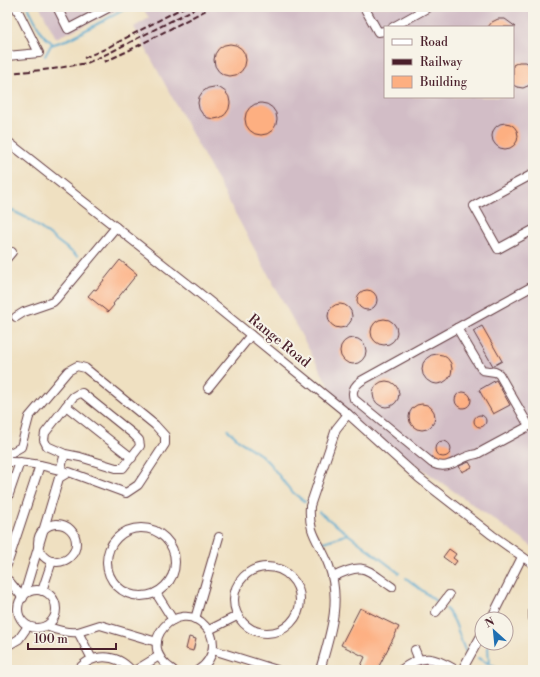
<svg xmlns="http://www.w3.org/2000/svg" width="540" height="677" viewBox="0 0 540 677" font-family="'Libre Bodoni',serif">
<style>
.built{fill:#f7cfd2}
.industrial{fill:#d2bdc6;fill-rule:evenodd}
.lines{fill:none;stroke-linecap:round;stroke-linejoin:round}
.stream{stroke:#52a6cd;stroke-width:2}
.building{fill:#fdaf81}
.minor-casing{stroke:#633c42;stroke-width:10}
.minor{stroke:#fff;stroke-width:8}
.rail{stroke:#4a1f2b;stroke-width:2;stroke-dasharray:6 3;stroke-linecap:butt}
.labels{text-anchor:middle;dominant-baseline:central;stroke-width:4;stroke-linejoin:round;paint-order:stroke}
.street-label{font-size:14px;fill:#4a1f2b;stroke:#f7f3e8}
</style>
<rect width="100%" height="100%" fill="#f7f3e8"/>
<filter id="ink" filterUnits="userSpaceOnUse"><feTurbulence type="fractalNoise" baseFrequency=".025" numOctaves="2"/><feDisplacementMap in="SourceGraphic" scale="8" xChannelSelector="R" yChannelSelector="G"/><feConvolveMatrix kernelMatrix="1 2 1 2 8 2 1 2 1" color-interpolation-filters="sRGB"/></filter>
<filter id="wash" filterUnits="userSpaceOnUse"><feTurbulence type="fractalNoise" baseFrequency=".012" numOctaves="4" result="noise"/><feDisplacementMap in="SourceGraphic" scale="16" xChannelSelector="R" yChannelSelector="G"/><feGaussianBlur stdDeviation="0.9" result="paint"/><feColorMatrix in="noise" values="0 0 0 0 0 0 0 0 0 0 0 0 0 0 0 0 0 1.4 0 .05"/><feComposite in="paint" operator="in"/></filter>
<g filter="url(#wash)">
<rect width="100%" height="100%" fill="#efe0c1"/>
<!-- built -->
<polygon class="built" points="420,661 431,661 454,670 404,670"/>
<!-- industrial -->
<g class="industrial">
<polygon points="40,7 124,7 56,38"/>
<path d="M142,7h391v540l-189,-133 -210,-387 15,-9zM385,27h128v70h-128z"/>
</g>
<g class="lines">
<!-- stream -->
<g class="stream">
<polyline points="28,7 42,34 53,44"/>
<polyline points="45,56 51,45 69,39 129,7"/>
<polyline points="7,208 27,218 77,256"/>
<polyline points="228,430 241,442 261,455 269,463 291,491 305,502"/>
<polyline points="319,512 399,573"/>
<polyline points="321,543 348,534"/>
<polyline points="406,578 437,602"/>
<path d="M446,609c12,12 12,28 20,43"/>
<polyline points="478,658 500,670"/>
<polyline points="489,664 488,647 490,643"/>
</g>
</g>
<g id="blocks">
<!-- building -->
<g class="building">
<polygon points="498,19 505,19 516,27 488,27 492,22"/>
<circle cx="230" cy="60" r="16"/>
<polygon points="519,62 526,62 532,67 533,69 533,81 530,85 523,88 517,87 513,85 513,65"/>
<circle cx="214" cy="103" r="16"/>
<circle cx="261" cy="119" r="16"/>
<circle cx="505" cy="136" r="13"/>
<polygon points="120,260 137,274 113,304 114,305 108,312 88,296 94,289 96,290"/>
<circle cx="367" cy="300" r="10"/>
<circle cx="340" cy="316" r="12"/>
<circle cx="384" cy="332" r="13"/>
<polygon points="482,326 502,361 493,366 473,331"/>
<circle cx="353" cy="351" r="13"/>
<circle cx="437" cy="369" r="15"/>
<polygon points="496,380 510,405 493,414 479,390"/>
<circle cx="386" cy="394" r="13"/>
<circle cx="463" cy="400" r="8"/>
<circle cx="422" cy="417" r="13"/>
<circle cx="480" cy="421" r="6"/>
<circle cx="443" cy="449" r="8"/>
<polygon points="469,462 472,467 462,472 459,466"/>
<polygon points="449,549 456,554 453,558 457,561 454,565 443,557"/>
<polygon points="360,608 399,627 377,670 359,670 365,657 341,645"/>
<polygon points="189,637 196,639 193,651 186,649"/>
</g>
</g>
</g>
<g filter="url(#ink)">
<use href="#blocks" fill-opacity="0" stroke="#633c42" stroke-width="1"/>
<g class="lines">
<defs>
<g id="minor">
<polyline points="57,7 68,29 110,7"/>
<polyline points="364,7 378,32 385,31"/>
<polyline points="393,27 429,7"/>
<polyline points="7,56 39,53 16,7"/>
<polyline points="7,141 198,292 348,414 419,478 492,535 533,564"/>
<polyline points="533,174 474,206 498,249 533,230"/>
<polyline points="7,258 12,252"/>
<polyline points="533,286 457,328 482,370 495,372 499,374 529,426 533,426"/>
<polyline points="16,317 24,312 53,302 56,299 116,227"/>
<path d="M457,328l-96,53c-7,5 -10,10 -7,18l78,64c18,9 27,-7 45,-9l52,-28"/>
<polyline points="208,388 251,335"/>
<polyline points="66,406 132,458"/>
<polyline points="7,455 21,447 29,417 68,371 77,366 85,368 155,425 165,436 165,444 138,485 126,493 69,472 59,478 23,598 9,581 7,580"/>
<path d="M7,462c19,-1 38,4 57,9"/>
<polyline points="60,470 65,454 80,457 116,468 123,468 140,446 139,440 133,434 82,393 78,394 73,397 45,433 44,440 47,446 65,454"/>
<polyline points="7,500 20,462"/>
<circle cx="57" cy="543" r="19"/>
<circle cx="141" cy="562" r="34"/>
<polyline points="7,565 40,465"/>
<circle cx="267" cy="600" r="33"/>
<path d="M333,577c32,-16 32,-8 59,10"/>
<circle cx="37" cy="609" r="19"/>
<polyline points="42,591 52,561"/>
<polyline points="156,593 173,620"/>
<polyline points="533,603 533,618"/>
<polyline points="436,612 449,595"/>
<polyline points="195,619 219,537"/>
<polyline points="491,619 522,557"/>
<path d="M46,626c11,4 20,7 32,6l14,27"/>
<polyline points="209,630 237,616"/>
<polyline points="78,632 100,625 157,642"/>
<polyline points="7,646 19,639 28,626"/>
<polyline points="213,650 277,670"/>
<polyline points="415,650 419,660"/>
<path d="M78,670c14,-17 38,-17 53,0"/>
<polyline points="136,670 159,656"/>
<path d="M173,670c-42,-27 7,-73 32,-44 5,5 8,12 8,19 0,10 -6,20 -15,25"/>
<path d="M320,670c10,-35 22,-68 9,-104 -9,-25 -21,-30 -19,-60l26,-77 12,-15"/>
<path d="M401,670c22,-17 33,-13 55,0"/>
<polyline points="462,670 482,634"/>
</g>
</defs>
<!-- minor casing -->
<use href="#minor" class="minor-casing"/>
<!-- minor -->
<use href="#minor" class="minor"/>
<!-- rail -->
<g class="rail">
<polyline points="84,58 105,49 184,7"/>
<polyline points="104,62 128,51 206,10"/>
<polyline points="7,73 53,69 87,63 113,51 198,7"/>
</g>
</g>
</g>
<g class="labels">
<!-- street labels -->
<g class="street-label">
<text transform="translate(279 341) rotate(39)">Range Road</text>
</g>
</g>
<!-- margin -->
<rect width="540" height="677" fill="none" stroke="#f7f3e8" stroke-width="24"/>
<!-- legend -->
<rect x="384" y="26" width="130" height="72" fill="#f7f3e8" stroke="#b29e9c"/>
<rect x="392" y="39" width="20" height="6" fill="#ffffff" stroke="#b29e9c"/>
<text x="420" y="46" font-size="12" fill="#4a1f2b">Road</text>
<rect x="392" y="59" width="20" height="6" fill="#4a1f2b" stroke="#b29e9c"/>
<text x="420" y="66" font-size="12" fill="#4a1f2b">Railway</text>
<rect x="392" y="76" width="20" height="12" fill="#fdaf81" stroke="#b29e9c"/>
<text x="420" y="86" font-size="12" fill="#4a1f2b">Building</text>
<!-- north arrow -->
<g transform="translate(494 631) rotate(333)"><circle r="19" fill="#f7f3e8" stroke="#b29e9c"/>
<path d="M0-3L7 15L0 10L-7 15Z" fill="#1f6fb2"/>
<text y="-6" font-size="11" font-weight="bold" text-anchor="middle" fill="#4a1f2b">N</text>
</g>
<!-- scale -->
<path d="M28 643v6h88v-6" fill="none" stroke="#4a1f2b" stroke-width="2"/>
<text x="34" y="643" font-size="12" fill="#4a1f2b" stroke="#f7f3e8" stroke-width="3" paint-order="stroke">100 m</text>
</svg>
